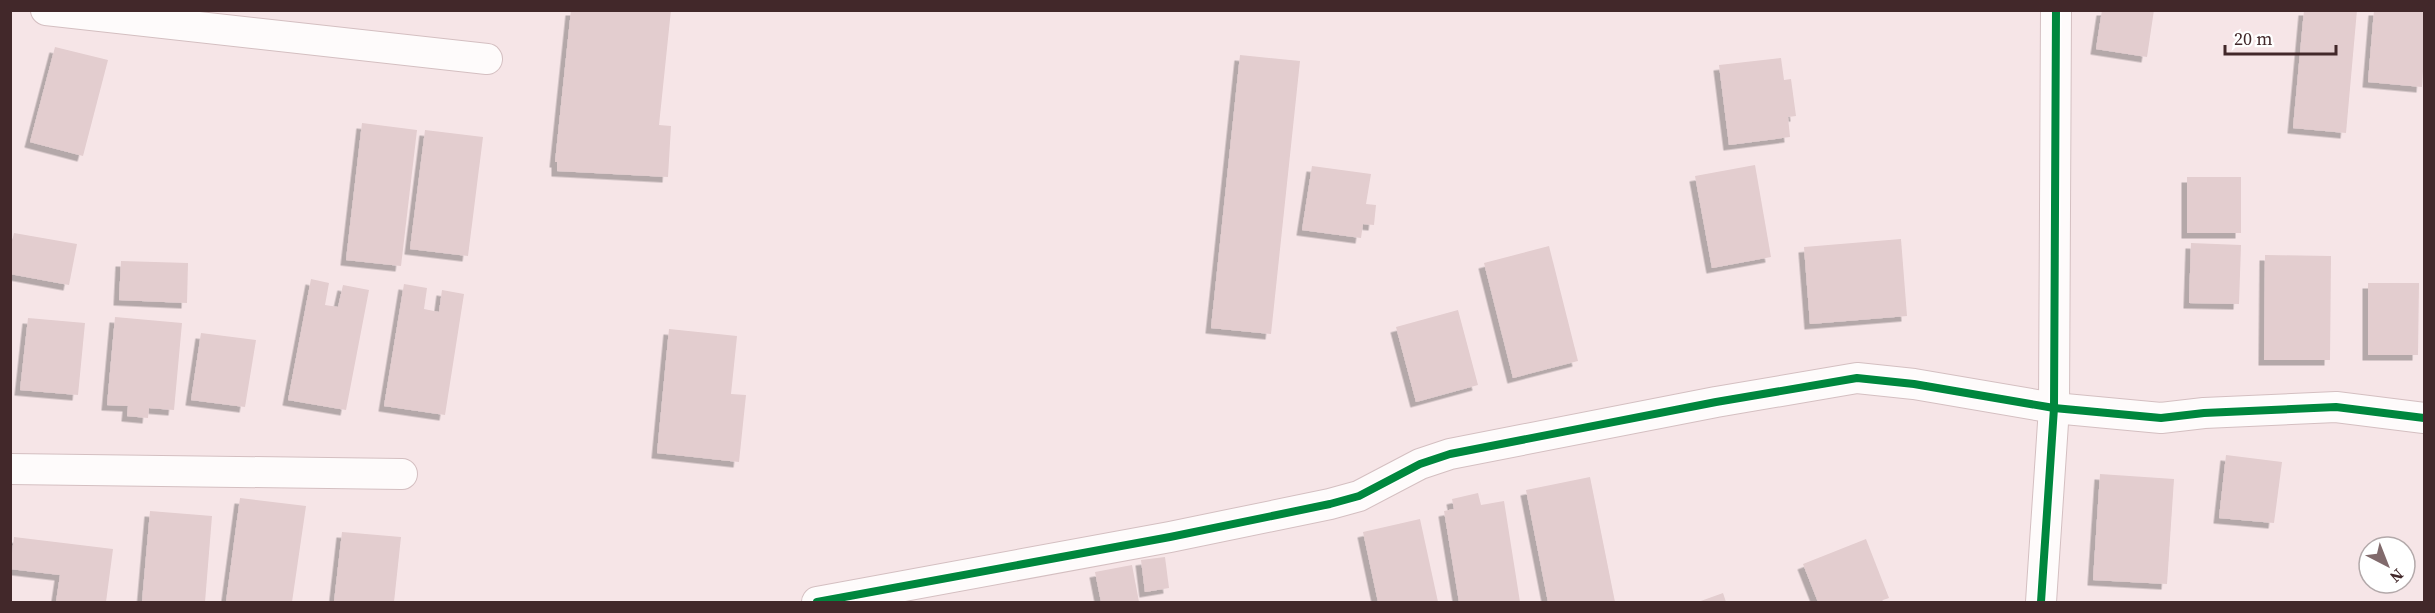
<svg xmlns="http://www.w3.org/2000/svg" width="2435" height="613" viewBox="0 0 2435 613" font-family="'Source Serif 4',serif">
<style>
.building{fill:#e3cdcf;filter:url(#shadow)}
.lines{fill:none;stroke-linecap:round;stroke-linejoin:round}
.minor-casing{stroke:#d4bfc1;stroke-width:32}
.minor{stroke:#fefbfb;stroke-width:30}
.cycleway-casing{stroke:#fff;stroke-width:11}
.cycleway{stroke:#00873e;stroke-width:8}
</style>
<defs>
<filter id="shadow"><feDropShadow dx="-5.5" dy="5.5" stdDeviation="0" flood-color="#0004"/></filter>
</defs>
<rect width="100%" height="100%" fill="#f6e5e7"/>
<!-- building -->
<g class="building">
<polygon points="571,10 671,10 659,125 671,126 668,177 557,171 557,162 555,162"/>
<polygon points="2102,10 2154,10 2147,57 2096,49"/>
<polygon points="2304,10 2357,10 2346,133 2293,128"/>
<polygon points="2374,10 2424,10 2424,56 2422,87 2368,82"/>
<polygon points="55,47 108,60 83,156 30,142"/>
<polygon points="1240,55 1300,61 1271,334 1211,328"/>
<polygon points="1781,58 1784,80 1791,79 1796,116 1788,117 1790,137 1729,145 1719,65"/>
<polygon points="362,123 417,130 401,266 346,260"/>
<polygon points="425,130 483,137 468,256 410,249"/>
<polygon points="1755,165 1771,257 1712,268 1695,176"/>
<polygon points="1312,166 1371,174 1366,204 1376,205 1374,225 1363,224 1361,238 1302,230"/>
<rect x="2187" y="177" width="54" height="56"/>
<polygon points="14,233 77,244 69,285 10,274 10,250"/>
<polygon points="1901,239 1907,316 1810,324 1804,247"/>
<polygon points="2191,243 2241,245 2239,304 2189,303"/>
<polygon points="1549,246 1578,361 1513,378 1484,263"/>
<polygon points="2265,255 2331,256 2330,360 2264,360"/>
<polygon points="121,261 188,263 187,303 119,300"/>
<polygon points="311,279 329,283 325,305 338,307 343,285 369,290 346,410 288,400"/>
<polygon points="2368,283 2419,283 2418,355 2368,355"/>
<polygon points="404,284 427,288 424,309 439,312 442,290 464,294 445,415 384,406"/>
<polygon points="1458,310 1478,385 1416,402 1396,327"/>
<polygon points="115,317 182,323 174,410 149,408 148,418 127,416 128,406 107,405"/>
<polygon points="28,318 85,323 78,395 20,390"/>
<polygon points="669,329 737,336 731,394 746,395 739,462 657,453"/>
<polygon points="201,333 256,340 245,407 191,400"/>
<polygon points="2226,455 2282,462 2274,523 2219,518"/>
<polygon points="2100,474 2174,479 2167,584 2093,580"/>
<polygon points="1590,477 1615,602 1548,602 1526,490"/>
<polygon points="1478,493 1481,505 1504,501 1520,602 1459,602 1444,511 1454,509 1452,499"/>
<polygon points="240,498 306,506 292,602 226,602"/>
<polygon points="150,511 212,516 205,602 142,602"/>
<polygon points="1420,519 1438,602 1378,602 1363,532"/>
<polygon points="342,532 401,537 394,602 334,602"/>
<polygon points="14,537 113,549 106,602 56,602 60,575 10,569"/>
<polygon points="1866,539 1889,598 1877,602 1818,602 1803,564"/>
<polygon points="1165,557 1169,588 1145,592 1141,560"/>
<polygon points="1132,565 1139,602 1101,602 1095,572"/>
<polygon points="1723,593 1726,602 1698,602"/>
</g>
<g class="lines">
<defs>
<g id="minor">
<polyline points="46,10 487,59"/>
<polyline points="10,469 402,474"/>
<polyline points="817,602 1170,537 1330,504 1359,496 1420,464 1450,454 1716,402 1857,378 1914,384 2054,408 2161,418 2204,413 2336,407 2424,418"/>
<polyline points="2041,602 2054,408 2056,10"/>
</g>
</defs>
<!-- minor casing -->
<use href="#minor" class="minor-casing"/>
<!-- minor -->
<use href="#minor" class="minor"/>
<defs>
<g id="cycleway">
<polyline points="817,602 1170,537 1330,504 1359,496 1420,464 1450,454 1716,402 1857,378 1914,384 2054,408 2161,418 2204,413 2336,407 2424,418"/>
<polyline points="2041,602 2054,408 2056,10"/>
</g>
</defs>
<!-- cycleway casing -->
<use href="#cycleway" class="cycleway-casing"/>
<!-- cycleway -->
<use href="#cycleway" class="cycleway"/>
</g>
<!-- border -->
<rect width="2435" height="613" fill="none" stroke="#42282a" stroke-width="24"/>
<!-- north arrow -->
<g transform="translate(2387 565) rotate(138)"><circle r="28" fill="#ffffff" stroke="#b3a9aa" stroke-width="1.5"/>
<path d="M0-4.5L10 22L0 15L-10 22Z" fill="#816a6c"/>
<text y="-9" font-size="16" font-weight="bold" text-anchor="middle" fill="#42282a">N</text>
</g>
<!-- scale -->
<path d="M2225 45v9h111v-9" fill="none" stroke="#42282a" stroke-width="3"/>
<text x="2234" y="45" font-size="18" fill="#42282a" stroke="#ffffff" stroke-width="4.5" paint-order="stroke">20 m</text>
</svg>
